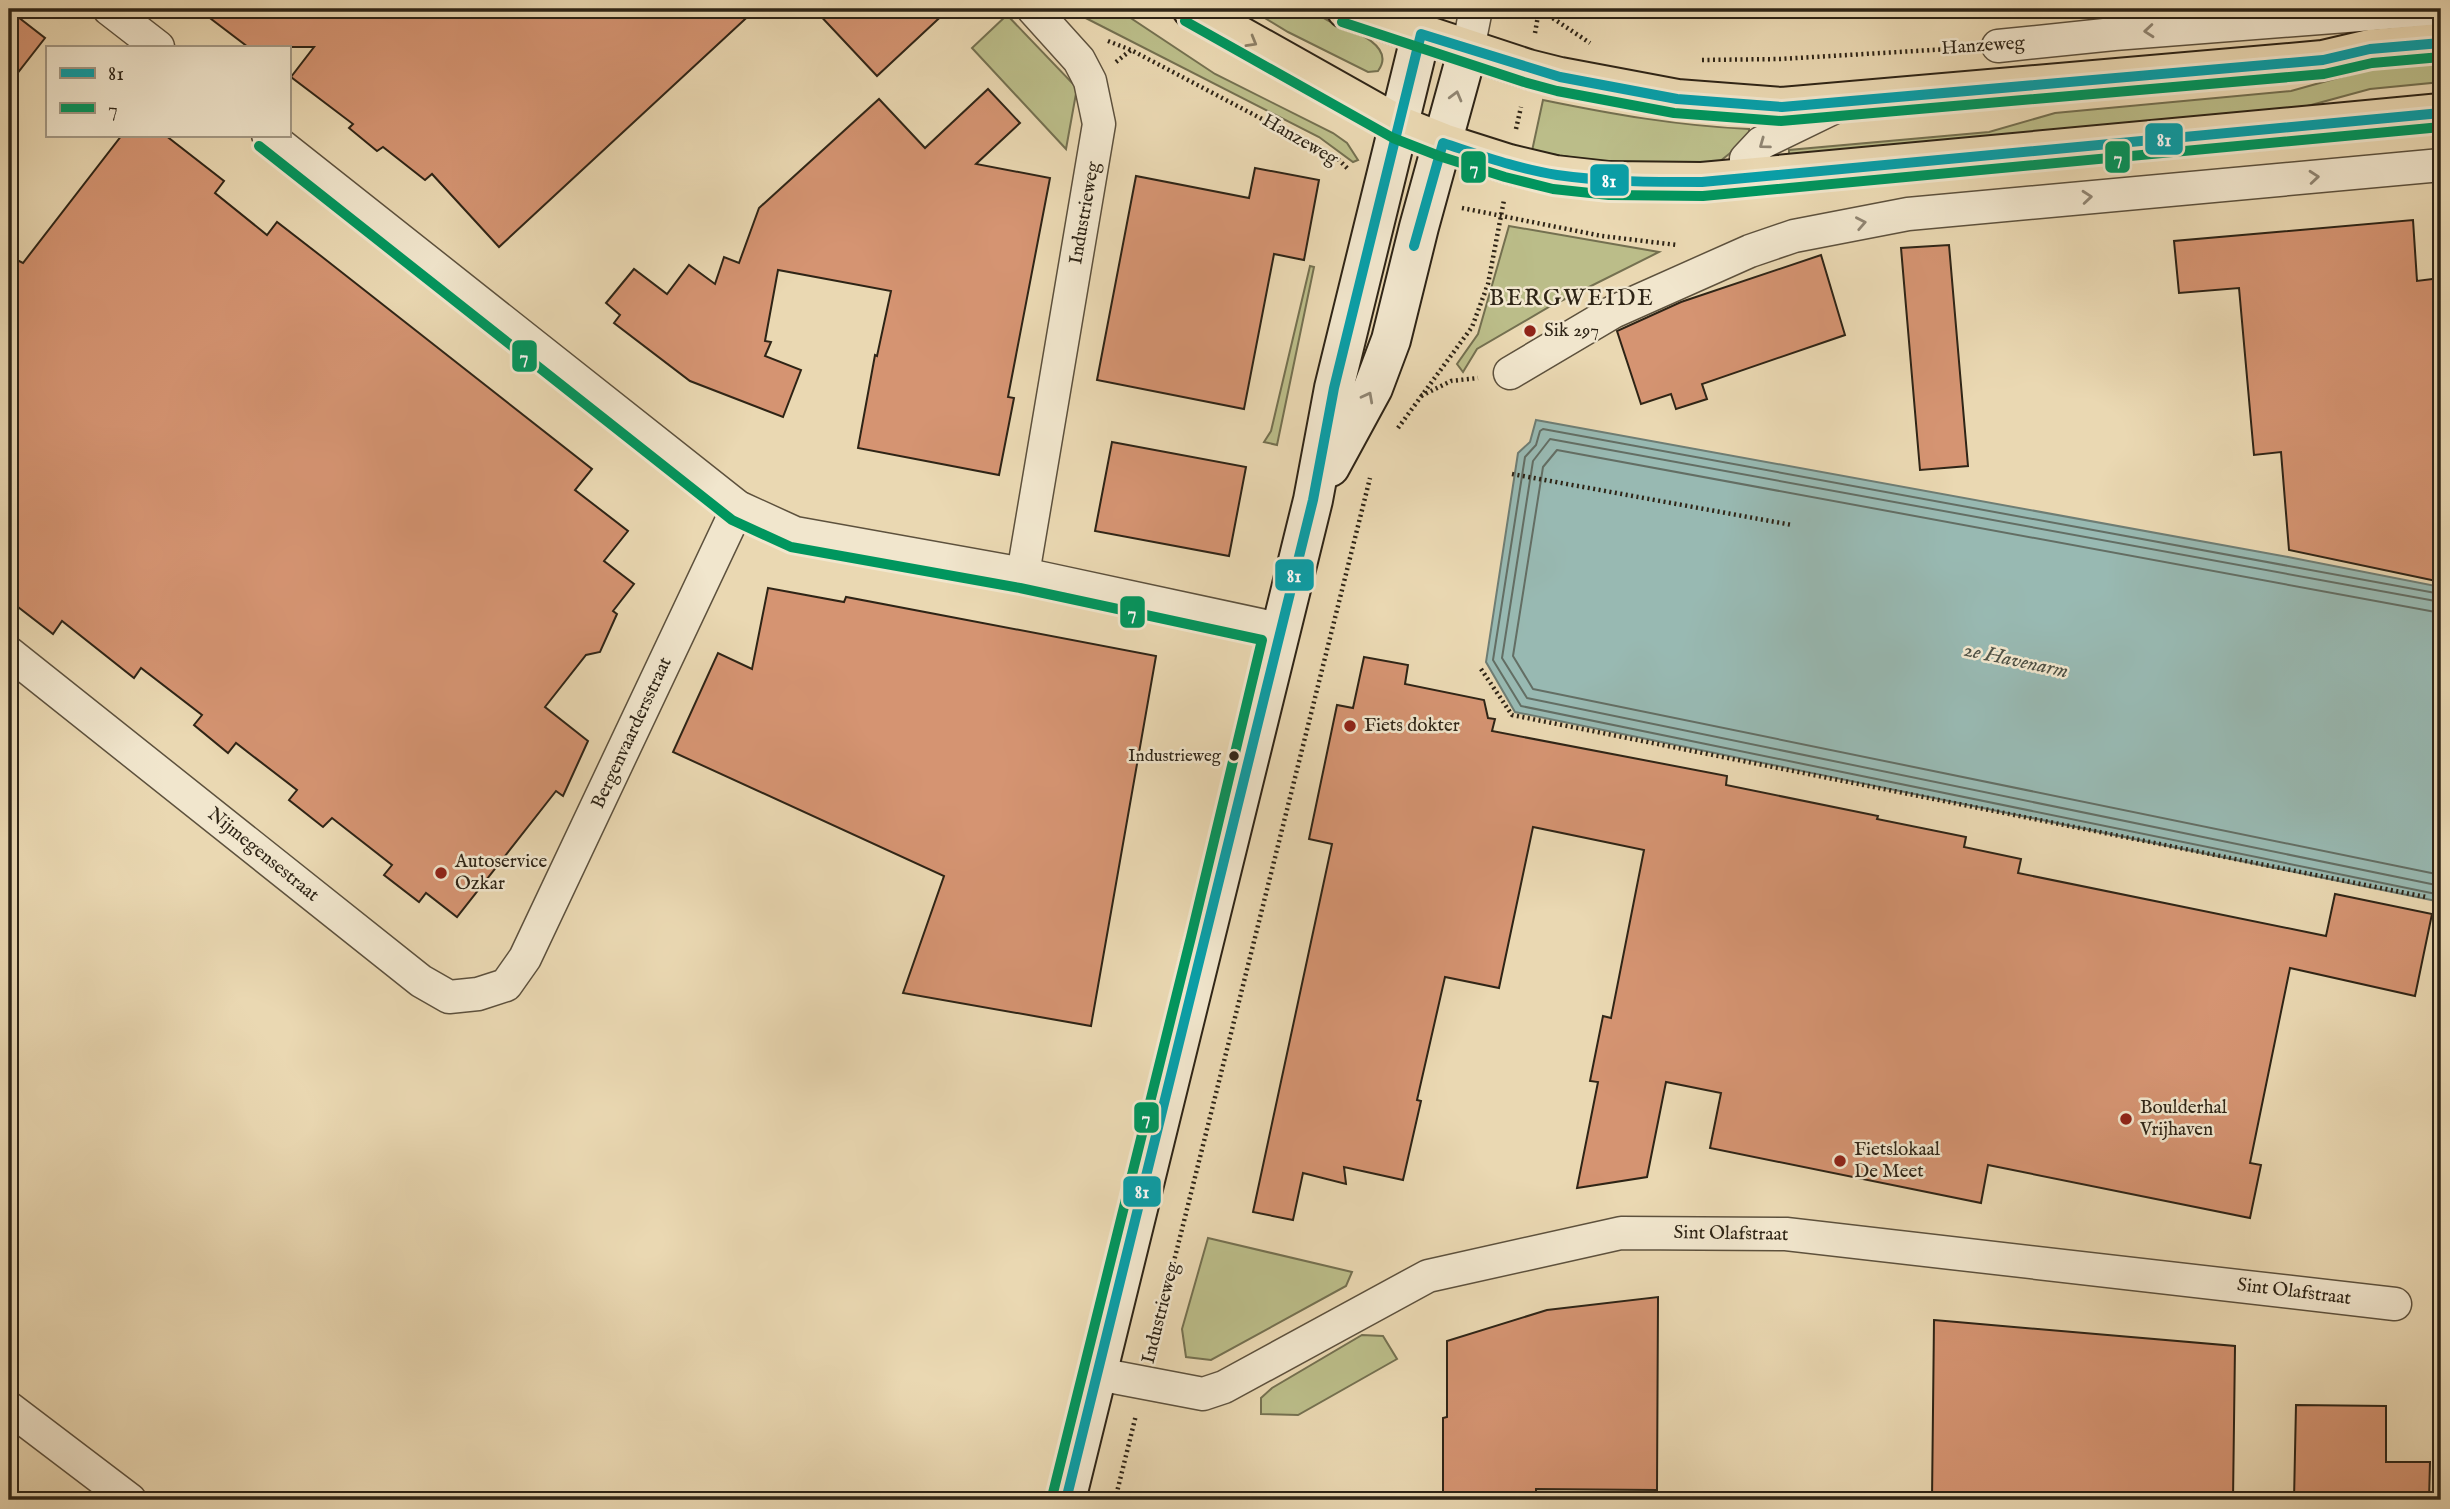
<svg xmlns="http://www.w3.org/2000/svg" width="2450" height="1509" viewBox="0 0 2450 1509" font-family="'IM FELL English',serif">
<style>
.green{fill:#bbbd89;stroke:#747050;stroke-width:2}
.water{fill:#98b9b2;stroke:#6e7d74;stroke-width:2}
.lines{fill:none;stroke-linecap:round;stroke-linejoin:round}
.shore{stroke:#636e64;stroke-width:2}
.building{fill:#d59472;stroke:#2e2416;stroke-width:2}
.street-casing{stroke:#5d513d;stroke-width:35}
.secondary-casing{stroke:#2e2416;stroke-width:42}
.primary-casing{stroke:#2e2416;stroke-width:42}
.path{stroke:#2e2416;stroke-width:4.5;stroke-dasharray:2 3.5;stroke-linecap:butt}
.street{stroke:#f1e6cd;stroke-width:32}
.secondary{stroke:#f1e6cd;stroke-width:38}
.primary{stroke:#ead8b2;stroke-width:38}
.bus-1-casing{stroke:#f1e6cd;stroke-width:16}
.bus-2-casing{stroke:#f1e6cd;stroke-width:16}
.bus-1{stroke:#099fa8;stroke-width:10}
.bus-2{stroke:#00965e;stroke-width:10}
.oneway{stroke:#908572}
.oneway2{stroke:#8c7e64}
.poi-dot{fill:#8f2418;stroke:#f1e6cd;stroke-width:2.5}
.bus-dot{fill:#2e2416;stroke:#f1e6cd;stroke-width:2.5}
.labels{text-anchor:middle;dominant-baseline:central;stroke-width:5;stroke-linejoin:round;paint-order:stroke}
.bus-label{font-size:17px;fill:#2e2416;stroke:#f1e6cd;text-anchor:end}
.street-label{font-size:19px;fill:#2e2416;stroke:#f1e6cd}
.poi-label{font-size:19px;fill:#2e2416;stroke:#f1e6cd;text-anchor:start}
.water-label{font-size:21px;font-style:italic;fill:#4e5145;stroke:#f1e6cd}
.quarter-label{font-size:23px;letter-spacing:2px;fill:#2e2416;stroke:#f1e6cd}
.line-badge{stroke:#f1e6cd;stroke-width:2.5}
.badge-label{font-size:19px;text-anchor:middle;font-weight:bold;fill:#fff}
</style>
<rect width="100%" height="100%" fill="#ead8b2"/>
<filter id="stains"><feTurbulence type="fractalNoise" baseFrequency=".00286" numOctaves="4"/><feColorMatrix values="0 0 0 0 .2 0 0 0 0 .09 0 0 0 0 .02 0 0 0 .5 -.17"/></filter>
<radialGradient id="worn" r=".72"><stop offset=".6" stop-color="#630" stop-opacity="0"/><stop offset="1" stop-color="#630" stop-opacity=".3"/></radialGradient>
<!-- green -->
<g class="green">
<polygon points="1068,9 1117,9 1215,74 1333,133 1347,143 1358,160 1353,162 1319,137"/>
<path d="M1250,9c17,0 37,-3 55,0 8,1 16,8 24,12 17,7 69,23 49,50l-10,1 -80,-40z"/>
<polygon points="1007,15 1077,88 1066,149 972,48"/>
<polygon points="2441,62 2441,82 2370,89 2282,113 1789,158 1789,150 1989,132 2055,113 2291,91 2370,69"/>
<path d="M1543,100c68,14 136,26 206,29v9l-30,24 -62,5 -63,-6 -62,-10z"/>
<polygon points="1509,226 1659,252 1549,307 1477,349 1463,372 1457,364 1478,334"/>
<polygon points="1310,266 1314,267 1277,445 1264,442 1271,431"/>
<polygon points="1208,1238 1352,1272 1346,1286 1211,1360 1186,1357 1182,1329"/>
<polygon points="1362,1335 1383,1336 1397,1359 1298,1415 1261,1414 1261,1398 1272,1388"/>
</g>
<!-- water -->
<polygon class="water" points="1536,420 2288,557 2441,587 2441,902 1515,712 1486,662 1518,453 1530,442"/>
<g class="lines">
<!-- shore -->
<g class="shore">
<polyline points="2441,594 1543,429 1540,431 1536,445 1525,457 1493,660 1521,706 2441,895"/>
<polyline points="2441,602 1550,439 1533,461 1502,658 1527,698 2441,886"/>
<polyline points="2441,613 1557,450 1543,467 1513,656 1533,689 2441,875"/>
</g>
</g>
<!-- building -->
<g class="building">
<polygon points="198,9 756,9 499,247 432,174 425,180 383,147 377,151 349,128 353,124 291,77 314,47 248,47"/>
<polygon points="814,9 949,9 877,76"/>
<polygon points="9,10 45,38 9,84"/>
<polygon points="988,89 1020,123 976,164 1050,178 1008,397 1014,398 999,475 858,448 875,355 877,356 891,291 778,270 765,341 771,342 765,356 801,370 783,417 690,381 614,323 620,315 606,303 634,269 667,294 689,265 715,284 724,257 739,263 759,208 879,99 925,148"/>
<polygon points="122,135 165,135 224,181 215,193 267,235 277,222 321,256 592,469 575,490 628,531 604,561 634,584 613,611 617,614 600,652 586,655 545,707 588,741 563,796 556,791 457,917 426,893 419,902 384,875 392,865 332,818 323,827 289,800 297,790 236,743 228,753 194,725 202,715 141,668 134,678 62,621 53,634 9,600 9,256 23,263"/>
<polygon points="1255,168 1319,180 1304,260 1274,254 1244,409 1097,380 1136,176 1249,198"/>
<polygon points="2413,220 2417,281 2441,278 2441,582 2289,550 2281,452 2254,455 2239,288 2179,293 2174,241"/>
<polygon points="1949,245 1968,466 1920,470 1901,248"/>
<polygon points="1821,255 1845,335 1702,384 1707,399 1676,409 1671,394 1641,404 1617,331 1681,302"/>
<polygon points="1112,442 1246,467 1229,556 1095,531"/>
<polygon points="768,588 844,602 846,597 1156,656 1091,1026 903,993 944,876 673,752 718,653 752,669"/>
<polygon points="1364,657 1408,665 1405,684 1484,700 1488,718 1495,719 1492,731 1727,776 1726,785 1878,816 1877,819 1966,837 1964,847 2021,859 2018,873 2326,936 2335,894 2432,914 2415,996 2290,968 2250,1163 2261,1165 2250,1218 1988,1165 1981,1203 1710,1148 1721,1093 1666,1082 1647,1177 1577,1188 1598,1082 1590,1081 1603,1016 1611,1018 1644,850 1533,827 1499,988 1445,977 1417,1100 1421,1101 1403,1180 1344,1167 1346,1184 1303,1173 1293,1220 1253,1212 1332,844 1309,839 1337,705 1353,708"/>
<polygon points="1658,1297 1657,1490 1536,1489 1536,1500 1443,1500 1443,1418 1447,1417 1447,1341 1547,1310"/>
<polygon points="1934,1320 2235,1346 2233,1500 1932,1500"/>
<polygon points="2296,1405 2386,1406 2386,1462 2430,1462 2429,1500 2294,1500"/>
</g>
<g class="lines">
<defs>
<g id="street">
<polyline points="109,9 158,47"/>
<polyline points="1998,46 2114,34 2437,9"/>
<polyline points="1468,49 1476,9"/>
<polyline points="268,135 738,507 795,533 1023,574 1279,629"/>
<polyline points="1747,178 1746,159 1761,143 1837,106"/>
<polyline points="1510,373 1613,312 1750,251 1794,236 1908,214 2441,165"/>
<polyline points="1023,574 1099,124 1090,81 1079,60 1033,9"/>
<polyline points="9,653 421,981 449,997 478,994 506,985 525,958 738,507"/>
<polyline points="1098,1374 1203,1394 1224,1387 1428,1276 1621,1233 1786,1234 2395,1304"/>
<polyline points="9,1408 130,1500"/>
</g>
<g id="secondary">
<polyline points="1330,467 1373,388 1391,340 1419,227 1468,49"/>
<polyline points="1066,1500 1313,500 1334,388 1421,34"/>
</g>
<g id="primary">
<polyline points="1192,9 1400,126 1443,143 1509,164 1555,175 1609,181 1702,182 2441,113"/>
<polyline points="1346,9 1528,69 1560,77 1677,99 1782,107 2323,60 2370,49 2441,43"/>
</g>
</defs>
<!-- street casing -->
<use href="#street" class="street-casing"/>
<!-- secondary casing -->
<use href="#secondary" class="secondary-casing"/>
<!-- primary casing -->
<use href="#primary" class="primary-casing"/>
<!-- path -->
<g class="path">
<polyline points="1539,9 1590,43"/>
<polyline points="1535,33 1539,10"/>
<polyline points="1108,41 1131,50 1338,159 1349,170"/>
<polyline points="1702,60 1780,59 1966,48"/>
<polyline points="1116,62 1131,50"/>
<polyline points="1516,129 1521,107"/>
<polyline points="1462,208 1602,236 1677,245"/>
<polyline points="1421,396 1451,381 1478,378"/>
<polyline points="1398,428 1472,327 1488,284 1504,200"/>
<polyline points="1512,474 1792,525"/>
<polyline points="1481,669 1512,715 2426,897"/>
<polyline points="1152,1349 1370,478"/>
<polyline points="1115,1500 1136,1415"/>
</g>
<!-- street -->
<use href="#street" class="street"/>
<!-- secondary -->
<use href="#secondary" class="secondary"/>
<!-- primary -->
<use href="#primary" class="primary"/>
<defs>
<g id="bus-1">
<path d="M1414,246l29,-103c37,12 75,26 114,32 48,7 97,7 145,7l739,-69"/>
<polyline points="1066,1500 1313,500 1334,388 1421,34 1560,77 1677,99 1782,107 2323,60 2370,49 2441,43"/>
</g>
<g id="bus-2">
<polyline points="1185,21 1393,138 1439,156 1505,177 1553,189 1609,195 1703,196 2441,127"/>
<polyline points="1342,22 1524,82 1557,91 1674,113 1781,121 2324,74 2372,63 2441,57"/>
<polyline points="259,146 732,520 791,547 1020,588 1262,640 1191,937 1052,1497"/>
</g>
</defs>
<!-- bus-1 casing -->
<use href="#bus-1" class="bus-1-casing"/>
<!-- bus-2 casing -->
<use href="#bus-2" class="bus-2-casing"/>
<!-- bus-1 -->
<use href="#bus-1" class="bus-1"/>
<!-- bus-2 -->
<use href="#bus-2" class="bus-2"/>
</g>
<!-- one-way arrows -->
<defs><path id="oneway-chevron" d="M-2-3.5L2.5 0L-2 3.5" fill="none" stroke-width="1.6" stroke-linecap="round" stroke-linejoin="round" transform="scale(1.75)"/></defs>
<g class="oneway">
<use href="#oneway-chevron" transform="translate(2149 31) rotate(175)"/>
<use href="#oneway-chevron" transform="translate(1456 96) rotate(-75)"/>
<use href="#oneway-chevron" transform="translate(1764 144) rotate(144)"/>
<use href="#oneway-chevron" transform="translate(2314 177) rotate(-5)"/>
<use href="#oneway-chevron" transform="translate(2087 197) rotate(-5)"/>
<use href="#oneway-chevron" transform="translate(1861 223) rotate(-11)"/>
<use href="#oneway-chevron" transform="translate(1368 397) rotate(-62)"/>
</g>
<use class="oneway2" href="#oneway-chevron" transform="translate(1252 42) rotate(30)"/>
<!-- markers -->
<g class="poi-dot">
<circle cx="1530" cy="331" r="7"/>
<circle cx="1350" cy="726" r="7"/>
<circle cx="441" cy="873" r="7"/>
<circle cx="2126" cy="1119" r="7"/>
<circle cx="1840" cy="1161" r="7"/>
</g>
<circle class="bus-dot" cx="1234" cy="756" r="6"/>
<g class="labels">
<!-- bus labels -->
<g class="bus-label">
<text x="1221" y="756">Industrieweg</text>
</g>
<!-- street labels -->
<g class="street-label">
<text transform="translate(1983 46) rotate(-4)">Hanzeweg</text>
<text transform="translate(1300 140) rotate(30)">Hanzeweg</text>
<text transform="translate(1085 213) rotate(-80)">Industrieweg</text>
<text transform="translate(632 733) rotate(-65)">Bergenvaardersstraat</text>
<text transform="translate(263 855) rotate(39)">Nijmegensestraat</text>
<text transform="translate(1731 1234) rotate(1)">Sint Olafstraat</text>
<text transform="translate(2294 1292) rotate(7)">Sint Olafstraat</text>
<text transform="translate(1161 1313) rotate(-76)">Industrieweg</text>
</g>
<!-- poi labels -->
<g class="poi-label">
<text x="1544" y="331">Sik 297</text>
<text x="1364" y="726">Fiets dokter</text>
<text x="455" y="862">Autoservice<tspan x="455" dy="22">Ozkar</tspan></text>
<text x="2140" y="1108">Boulderhal<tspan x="2140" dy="22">Vrijhaven</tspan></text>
<text x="1854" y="1150">Fietslokaal<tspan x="1854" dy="22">De Meet</tspan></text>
</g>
<!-- water labels -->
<g class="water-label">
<text transform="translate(2016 661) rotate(12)">2e Havenarm</text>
</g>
<!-- quarter labels -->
<g class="quarter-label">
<text x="1572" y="298">BERGWEIDE</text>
</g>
</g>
<g class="line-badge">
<rect x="2144" y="122" width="40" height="34" rx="7" fill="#099fa8"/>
<rect x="2104" y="140" width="27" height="34" rx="7" fill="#00965e"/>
<rect x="1460" y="150" width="27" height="34" rx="7" fill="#00965e"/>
<rect x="1589" y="163" width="41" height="34" rx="7" fill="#099fa8"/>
<rect x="511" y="339" width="27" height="34" rx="7" fill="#00965e"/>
<rect x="1274" y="558" width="41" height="34" rx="7" fill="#099fa8"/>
<rect x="1119" y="595" width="27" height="34" rx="7" fill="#00965e"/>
<rect x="1133" y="1101" width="27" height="33" rx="7" fill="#00965e"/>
<rect x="1122" y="1175" width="40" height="33" rx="7" fill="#099fa8"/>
</g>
<g class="badge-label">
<text x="2164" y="146">81</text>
<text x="2118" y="164">7</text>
<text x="1474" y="174">7</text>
<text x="1609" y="187">81</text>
<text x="524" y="363">7</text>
<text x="1294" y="582">81</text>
<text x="1132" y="619">7</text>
<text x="1146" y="1124">7</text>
<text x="1142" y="1198">81</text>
</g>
<!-- margin -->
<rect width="2450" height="1509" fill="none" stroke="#ead8b2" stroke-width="35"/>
<rect x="10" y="10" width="2429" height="1488" fill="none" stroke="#2e2416" stroke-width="3.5"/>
<rect x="18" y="18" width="2415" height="1474" fill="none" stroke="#2e2416" stroke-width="2"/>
<!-- legend -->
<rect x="46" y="46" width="245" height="91" fill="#f1e6cd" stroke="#a39884" stroke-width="2"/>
<rect x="60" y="68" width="35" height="10" fill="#099fa8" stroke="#a39884" stroke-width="2"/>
<text x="108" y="80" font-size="21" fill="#2e2416">81</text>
<rect x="60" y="103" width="35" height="10" fill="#00965e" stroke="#a39884" stroke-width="2"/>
<text x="108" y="116" font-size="21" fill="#2e2416">7</text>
<rect width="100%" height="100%" filter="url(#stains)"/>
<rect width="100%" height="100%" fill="url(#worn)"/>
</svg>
